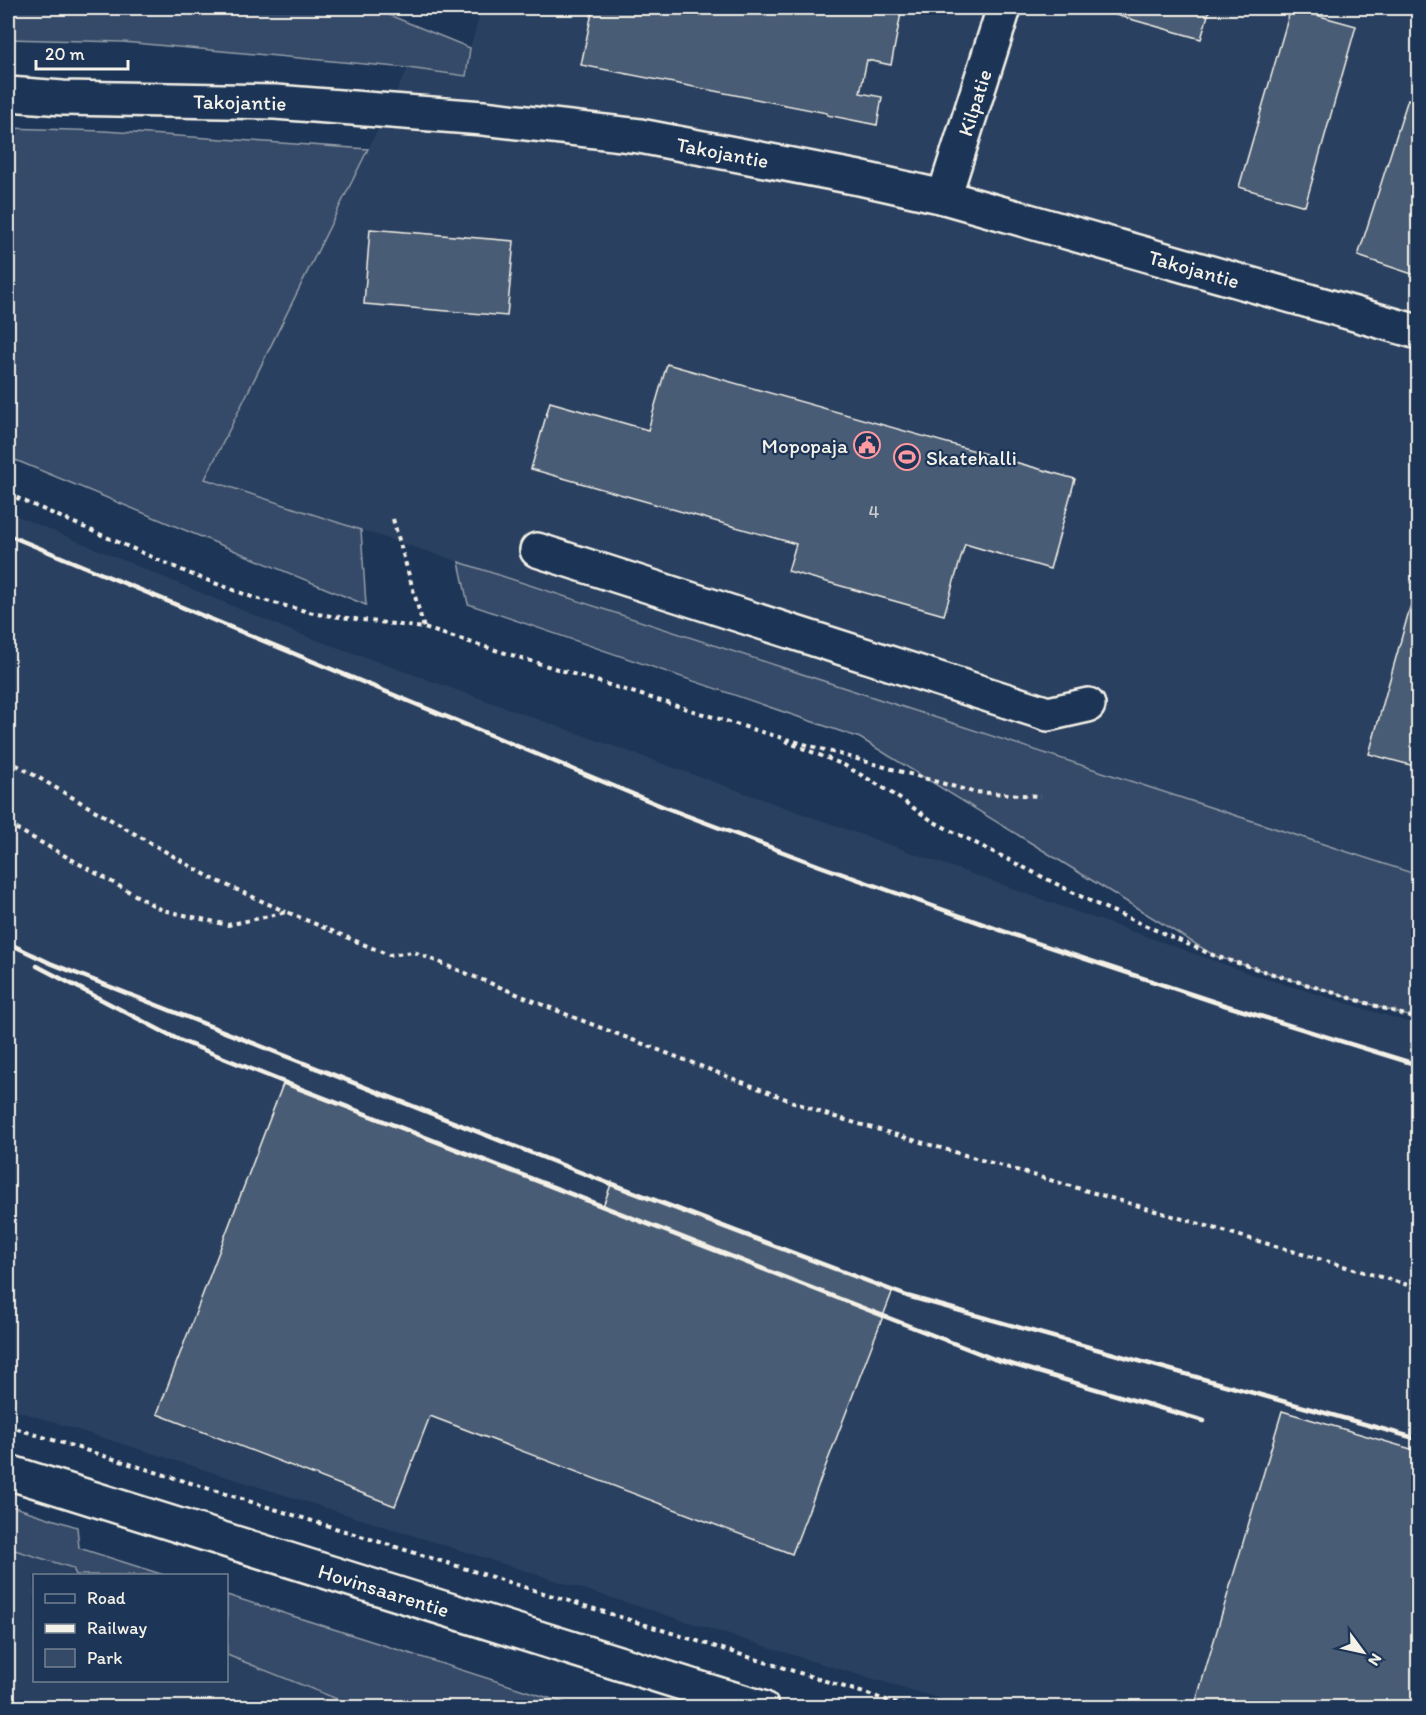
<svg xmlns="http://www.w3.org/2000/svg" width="1426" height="1715" viewBox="0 0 1426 1715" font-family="Itim,sans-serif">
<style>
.built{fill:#2a4060}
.green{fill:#354a67;stroke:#949ea8;stroke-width:1.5}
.building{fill:#485b74;stroke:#f4f1e8;stroke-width:1.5}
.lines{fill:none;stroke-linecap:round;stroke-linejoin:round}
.street-casing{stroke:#f4f1e8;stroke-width:38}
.path{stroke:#f4f1e8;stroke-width:4;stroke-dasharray:4.5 4.5;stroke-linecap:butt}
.street{stroke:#1d3557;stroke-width:33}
.rail{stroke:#f4f1e8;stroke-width:4.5}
.labels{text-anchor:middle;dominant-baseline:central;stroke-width:4.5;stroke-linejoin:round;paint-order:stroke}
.number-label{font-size:18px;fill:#c9cccb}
.street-label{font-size:21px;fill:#f4f1e8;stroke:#1d3557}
.poi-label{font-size:21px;fill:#f4f1e8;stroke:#1d3557;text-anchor:end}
</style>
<rect width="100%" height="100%" fill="#1d3557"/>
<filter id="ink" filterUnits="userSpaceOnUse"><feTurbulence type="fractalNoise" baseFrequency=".0167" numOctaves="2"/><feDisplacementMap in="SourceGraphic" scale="12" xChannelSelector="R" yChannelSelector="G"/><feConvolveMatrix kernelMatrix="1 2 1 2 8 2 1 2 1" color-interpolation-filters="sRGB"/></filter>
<g filter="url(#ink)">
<!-- built -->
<g class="built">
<polygon points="482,8 1418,8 1418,875 205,479 408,68 466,76 470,48"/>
<polygon points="8,512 297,633 1257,976 1418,1025 1418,1707 969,1707 812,1661 8,1408"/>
<polygon points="8,1548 73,1568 76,1575 34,1576 34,1680 226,1680 227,1655 357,1707 8,1707"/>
</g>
<!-- green -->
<g class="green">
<polygon points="8,8 372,8 470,48 466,76 408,68 123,42 8,39"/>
<polygon points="8,128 104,131 368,149 205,479 361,530 366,605 8,457"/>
<polygon points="459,562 1418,875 1418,1019 1215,956 860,738 468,604"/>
<polygon points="8,1505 77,1527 79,1548 164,1575 76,1575 73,1568 8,1548"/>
<polygon points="227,1595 577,1707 357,1707 227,1655"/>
</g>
<!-- building -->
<g class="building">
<polygon points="593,8 902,8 891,65 867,60 860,93 882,97 877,125 827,115 827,113 581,65"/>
<polygon points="1091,8 1210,8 1201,39"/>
<polygon points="1291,8 1356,26 1305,206 1239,187"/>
<polygon points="1408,99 1418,102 1418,276 1358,256"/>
<polygon points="370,229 514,241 507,316 364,304"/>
<polygon points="667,364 1075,479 1050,569 965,544 944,615 788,571 796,544 531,469 550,402 648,430"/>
<polygon points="1418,579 1418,767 1369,754"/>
<polygon points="283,1084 603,1206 612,1182 893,1290 792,1554 430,1416 395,1506 157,1414"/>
<polygon points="1282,1411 1418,1451 1418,1708 1194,1708"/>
</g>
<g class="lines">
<defs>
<g id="street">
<path id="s1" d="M8,94l55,4 212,4 208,16 157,18 219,42 85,19 474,135"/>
<path id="s2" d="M944,197l60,-189"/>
<polyline points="537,550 1048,714 1088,705"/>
<path id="s3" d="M8,1472l754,236"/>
</g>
</defs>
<!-- street casing -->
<use href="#street" class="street-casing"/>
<!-- path -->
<g class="path">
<polyline points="8,494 193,575 255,598 317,614 424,628 765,733 973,792 1040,796"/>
<polyline points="393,519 424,628"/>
<polyline points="785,741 844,765 887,790 934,822 1096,904 1215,956 1418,1019"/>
<polyline points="8,760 211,878 286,912"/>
<polyline points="8,824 162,910 228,925 287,912 389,955 414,952 573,1017 825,1114 1418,1288"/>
<polyline points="8,1426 912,1708"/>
</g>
<!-- street -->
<use href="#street" class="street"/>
<!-- rail -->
<g class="rail">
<polyline points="8,535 664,807 820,866 1031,941 1221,1004 1418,1065"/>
<polyline points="8,943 50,963 600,1180 907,1296 1418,1439"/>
<polyline points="37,966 179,1040 276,1079 994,1359 1204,1421"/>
</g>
</g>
</g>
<!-- icons -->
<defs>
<symbol id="civic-ring" viewBox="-11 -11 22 22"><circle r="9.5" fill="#1d3557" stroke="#ff9aa2" stroke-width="1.5"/><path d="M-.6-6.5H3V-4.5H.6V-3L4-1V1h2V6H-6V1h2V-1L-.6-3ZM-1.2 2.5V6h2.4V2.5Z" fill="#ff9aa2"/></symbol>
<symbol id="stadium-ring" viewBox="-11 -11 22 22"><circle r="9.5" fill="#1d3557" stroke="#ff9aa2" stroke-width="1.5"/><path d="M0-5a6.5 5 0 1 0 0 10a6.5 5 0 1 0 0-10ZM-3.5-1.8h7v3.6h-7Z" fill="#ff9aa2"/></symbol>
</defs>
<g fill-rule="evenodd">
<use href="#civic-ring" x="852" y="430" width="30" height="30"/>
<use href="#stadium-ring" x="892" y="442" width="30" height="30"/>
</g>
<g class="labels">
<!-- number labels -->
<g class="number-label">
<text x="874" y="512">4</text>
</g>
<!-- street labels -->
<g class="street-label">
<text stroke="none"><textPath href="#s1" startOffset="232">Takojantie</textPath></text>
<text stroke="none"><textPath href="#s2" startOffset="99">Kilpatie</textPath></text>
<text stroke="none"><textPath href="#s1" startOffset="718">Takojantie</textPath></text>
<text stroke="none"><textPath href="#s1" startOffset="1204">Takojantie</textPath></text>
<text stroke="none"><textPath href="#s3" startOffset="394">Hovinsaarentie</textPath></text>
</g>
<!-- poi labels -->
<g class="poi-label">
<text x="848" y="445">Mopopaja</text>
<text x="926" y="457" text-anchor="start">Skatehalli</text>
</g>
</g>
<!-- margin -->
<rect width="1426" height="1715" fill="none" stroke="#1d3557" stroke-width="30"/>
<rect x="15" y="15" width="1396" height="1685" fill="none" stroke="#f4f1e8" stroke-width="2" filter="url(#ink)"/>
<!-- legend -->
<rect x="33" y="1574" width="195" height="108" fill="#1d3557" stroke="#738091" stroke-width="1.5"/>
<rect x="45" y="1594" width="30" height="9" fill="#1d3557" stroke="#738091" stroke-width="1.5"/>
<text x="87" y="1604" font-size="18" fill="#f4f1e8">Road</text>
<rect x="45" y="1624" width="30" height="9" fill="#f4f1e8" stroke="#738091" stroke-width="1.5"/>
<text x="87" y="1634" font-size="18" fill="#f4f1e8">Railway</text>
<rect x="45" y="1649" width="30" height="18" fill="#354a67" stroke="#738091" stroke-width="1.5"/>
<text x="87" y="1664" font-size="18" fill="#f4f1e8">Park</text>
<!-- north arrow -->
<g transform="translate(1363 1652) rotate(123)" stroke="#1d3557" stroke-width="4.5" paint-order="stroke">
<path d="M0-4.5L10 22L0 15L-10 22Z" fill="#f4f1e8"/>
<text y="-9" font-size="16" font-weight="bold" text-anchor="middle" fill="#f4f1e8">N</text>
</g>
<!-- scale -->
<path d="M36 60v9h92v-9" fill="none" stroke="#f4f1e8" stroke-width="3"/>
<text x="45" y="60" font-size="18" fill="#f4f1e8" stroke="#1d3557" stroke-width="4.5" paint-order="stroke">20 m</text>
</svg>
